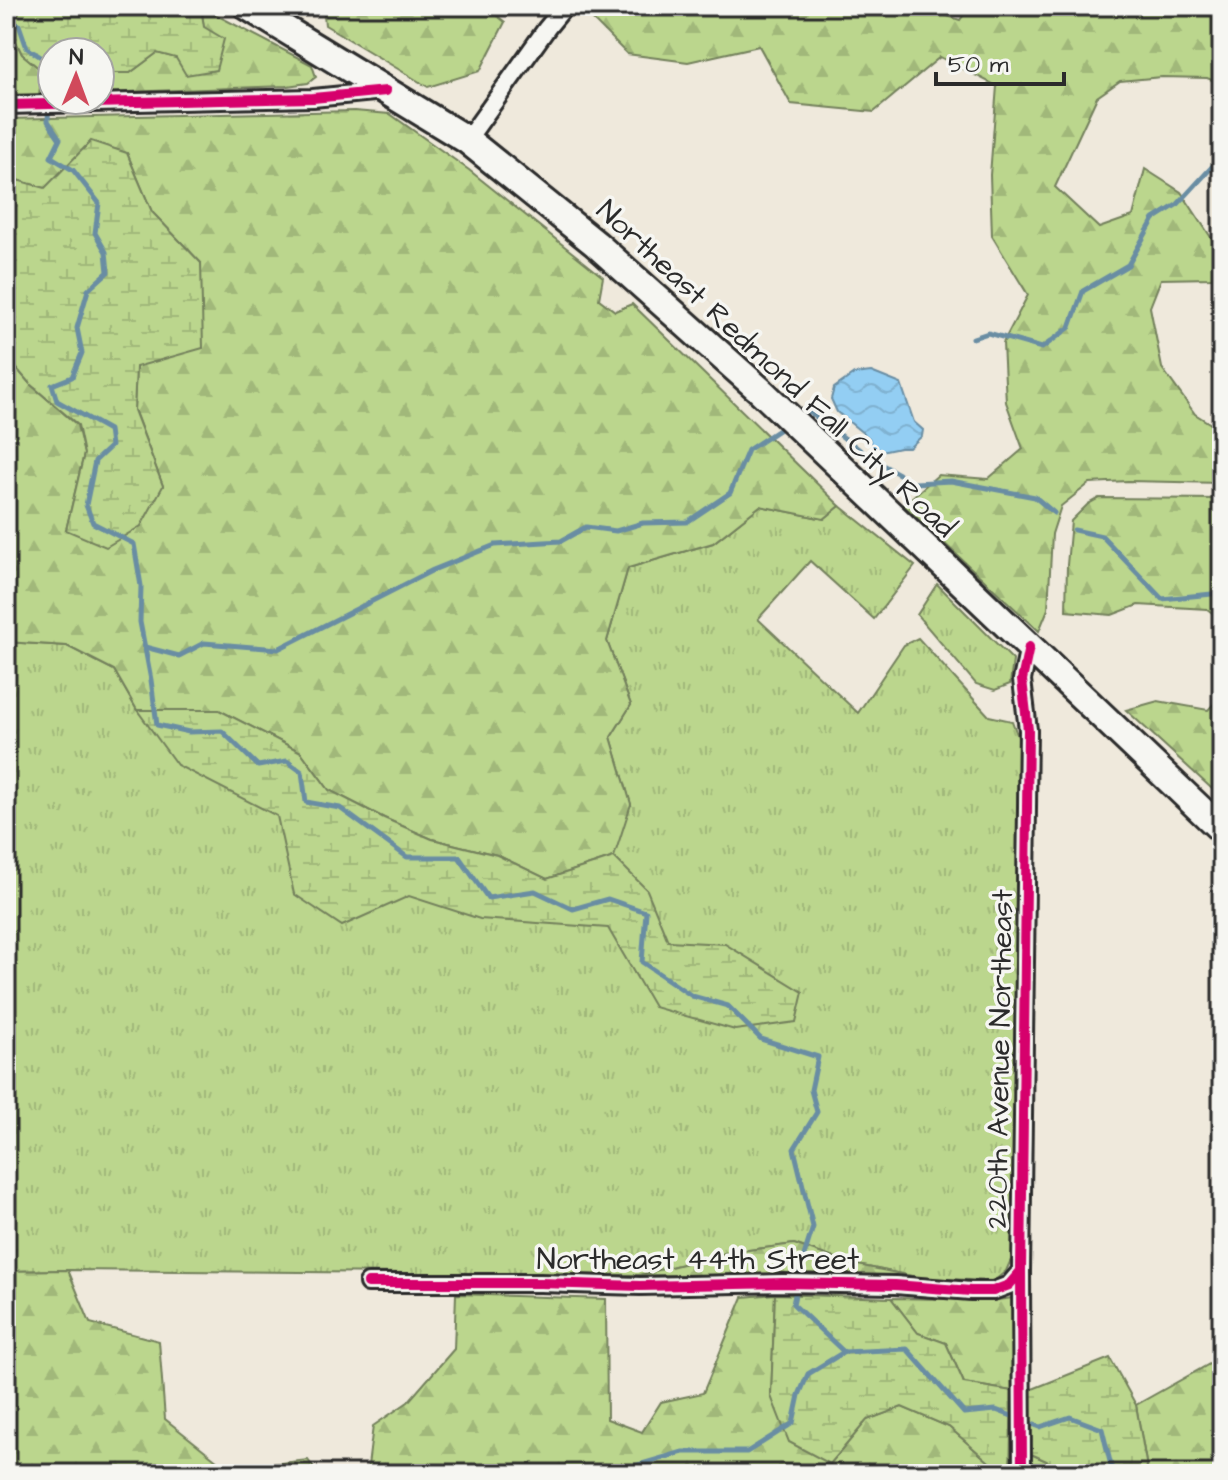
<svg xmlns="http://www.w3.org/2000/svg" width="1228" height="1480" viewBox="0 0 1228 1480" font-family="'Architects Daughter',sans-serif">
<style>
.grass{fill:url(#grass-tufts);stroke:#73805c;stroke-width:2}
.forest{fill:url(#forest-firs);stroke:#73805c;stroke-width:2}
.wetland{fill:url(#wetland-marsh);stroke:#73805c;stroke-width:2}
.water{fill:url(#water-waves);stroke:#698da3;stroke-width:2}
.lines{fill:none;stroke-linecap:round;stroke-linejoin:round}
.stream{stroke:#698da3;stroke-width:5}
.minor-casing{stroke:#2b2b2b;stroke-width:22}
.primary-casing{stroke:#2b2b2b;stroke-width:32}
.minor{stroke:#f6f6f2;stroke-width:16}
.primary{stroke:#f6f6f2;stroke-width:26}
.cycleway-casing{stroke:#f6f6f2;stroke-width:15}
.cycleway{stroke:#d6006c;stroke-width:10}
.labels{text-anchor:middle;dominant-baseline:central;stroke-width:7;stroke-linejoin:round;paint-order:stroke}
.street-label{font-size:30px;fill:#2b2b2b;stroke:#f6f6f2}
</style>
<defs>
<pattern id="grass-tufts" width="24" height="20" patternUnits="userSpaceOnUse" patternTransform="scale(2)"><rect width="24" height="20" fill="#bbd68d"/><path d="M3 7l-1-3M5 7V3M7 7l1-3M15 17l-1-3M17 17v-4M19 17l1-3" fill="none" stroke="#a1b87a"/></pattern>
<pattern id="forest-firs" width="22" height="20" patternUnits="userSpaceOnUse" patternTransform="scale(2)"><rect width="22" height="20" fill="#bbd68d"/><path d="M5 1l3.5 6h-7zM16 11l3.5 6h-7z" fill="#a1b87a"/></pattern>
<pattern id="wetland-marsh" width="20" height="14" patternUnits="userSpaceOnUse" patternTransform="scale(2)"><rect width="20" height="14" fill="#bbd68d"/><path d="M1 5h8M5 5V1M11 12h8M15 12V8" fill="none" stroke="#a1b87a"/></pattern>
<pattern id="water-waves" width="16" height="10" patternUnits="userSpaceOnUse" patternTransform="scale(2)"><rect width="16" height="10" fill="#93cef3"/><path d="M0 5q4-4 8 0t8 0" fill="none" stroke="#7fb1d0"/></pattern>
</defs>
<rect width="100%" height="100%" fill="#efe9dc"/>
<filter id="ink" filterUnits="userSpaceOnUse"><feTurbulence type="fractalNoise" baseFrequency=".0125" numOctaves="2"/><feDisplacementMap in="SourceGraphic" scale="16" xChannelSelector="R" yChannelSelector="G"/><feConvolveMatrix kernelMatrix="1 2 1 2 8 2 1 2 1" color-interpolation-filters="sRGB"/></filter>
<g filter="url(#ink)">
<!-- grass -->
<g class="grass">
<polygon points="760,506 824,519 840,506 915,566 874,619 810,561 758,619 858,713 904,645 918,638 989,716 1012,721 1018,737 1015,1251 1006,1271 994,1281 921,1278 848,1263 794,1244 726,1253 639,1275 68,1270 6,1271 6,642 67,646 114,670 137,710 631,805 611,737 631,705 607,641 628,568 713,543"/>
<polygon points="937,584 1013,660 1010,684 995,690 976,684 917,615"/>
</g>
<!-- forest -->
<g class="forest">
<polygon points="323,6 485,6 505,22 480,71 428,87 325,25"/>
<polygon points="595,6 917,6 960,20 970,6 1222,6 1222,84 1207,78 1162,77 1120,81 1097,97 1055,187 1099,228 1133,216 1145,169 1181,192 1222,254 1222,259 1212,278 1161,279 1150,307 1162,368 1195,414 1222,431 1222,483 1128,481 1090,483 1061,506 1052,534 1048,609 1039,631 903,505 938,475 988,479 1023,449 1006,402 1003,343 1028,295 992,236 990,175 997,86 940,57 874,112 791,104 759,46 688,62 627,54 588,15"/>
<polygon points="201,7 312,65 316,77 308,83 287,86 100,93 100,79 108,73 130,73 157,53 176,58 204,27"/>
<polygon points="6,33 13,35 22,54 42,70 39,97 6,96"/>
<polygon points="354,111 390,114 469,170 603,277 599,299 615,311 632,304 840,506 824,519 760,506 713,543 628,568 607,641 631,705 611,737 631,804 614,857 547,879 497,855 432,839 384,818 329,790 301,752 219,710 137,710 114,670 67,646 6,642 6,356 30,384 77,425 84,454 66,530 163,486 134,409 136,367 201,263 152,212 127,153 91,142 45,188 6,177 6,119"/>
<polygon points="1099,498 1222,499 1222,620 1207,609 1138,605 1112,615 1066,611 1067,565 1071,521 1088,504"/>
<polygon points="1222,695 1222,798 1126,710 1158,701 1208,710"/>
<polygon points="794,1244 848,1263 921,1278 639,1275 726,1253"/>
<polygon points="68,1270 90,1323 159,1341 165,1419 228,1469 308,1460 318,1474 6,1474 6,1271"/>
<polygon points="456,1294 606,1299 607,1419 642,1432 661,1402 703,1393 743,1297 775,1294 771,1396 830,1464 867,1420 902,1407 949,1427 1003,1474 367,1474 373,1426 408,1402 454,1349"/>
<polygon points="891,1298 997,1300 1013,1298 1012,1391 964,1383 946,1343 918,1333"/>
<polygon points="1222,1357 1222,1474 1148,1474 1136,1405"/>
<polygon points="1029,1453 1075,1474 1029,1474"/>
</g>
<!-- wetland -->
<g class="wetland">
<polygon points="6,6 198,6 201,7 204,27 224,39 216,70 186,75 176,58 157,53 130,73 108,73 100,79 100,52 52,52 52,96 39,97 42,71 22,54 13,35 6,33"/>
<polygon points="91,141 127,153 152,212 201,263 203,348 136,367 134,410 163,486 141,526 106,547 66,530 84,454 78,425 30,384 6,356 6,177 45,188"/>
<polygon points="137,710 219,710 301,752 329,790 384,818 432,839 497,855 547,879 614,857 647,890 668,941 725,944 803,992 796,1022 735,1030 654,1007 608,928 480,919 409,896 342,926 294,894 277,816 177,765"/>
<polygon points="775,1294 891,1298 918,1333 946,1343 964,1383 1012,1391 1010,1474 1003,1474 949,1427 902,1407 867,1420 830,1464 789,1442 771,1396"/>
<polygon points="1110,1358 1136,1405 1148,1474 1075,1474 1029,1453 1030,1390"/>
</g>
<!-- water -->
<polygon class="water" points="871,372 901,384 914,422 923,430 922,436 909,448 900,448 881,452 872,446 869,438 837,412 831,399 834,388 854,374"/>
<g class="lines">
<!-- stream -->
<g class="stream">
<polyline points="6,21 19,25 27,48 50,63 48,121 60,139 51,157 73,170 99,203 95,233 106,252 108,272 88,290 77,328 82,353 72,377 52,385 57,401 109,430 111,446 95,461 86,505 93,523 134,544 141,586 140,622 151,680 157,725 189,732 222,731 258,766 287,761 302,772 306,802 340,808 407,857 459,857 488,898 535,891 573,909 608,899 646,912 642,962 692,996 728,1006 761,1039 818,1057 811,1090 817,1112 794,1149 813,1227 802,1262 793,1304 844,1352 907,1349 964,1413 996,1410 1017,1418"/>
<polyline points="973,338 988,333 1042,348 1070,327 1083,291 1128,265 1154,219 1178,204 1222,156"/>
<polyline points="797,417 801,414 810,412 873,460 899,474"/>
<polyline points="915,483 951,481 1035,497 1054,513"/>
<polyline points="1074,530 1102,536 1162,599 1222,593"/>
<polyline points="145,647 179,656 204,643 278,649 433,570 495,545 561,541 586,527 616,531 643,523 687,522 730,493 748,450 786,425"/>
<polyline points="1027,1422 1040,1427 1070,1417 1102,1429 1113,1474"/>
<polyline points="608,1474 683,1452 747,1452 793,1423 799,1395 808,1374 844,1352"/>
</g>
<defs>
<g id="minor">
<polyline points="6,105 313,98 384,91"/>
<polyline points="467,140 547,28 565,6"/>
<polyline points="368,1283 540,1283 640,1286 783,1283 895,1285 971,1291 993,1291 1009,1285 1021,1271"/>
<polyline points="1022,1474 1021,1271 1028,730 1022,680 1029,647"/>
</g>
<polyline id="primary" points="247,6 467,140 596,244 762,392 1222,830"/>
</defs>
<!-- minor casing -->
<use href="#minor" class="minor-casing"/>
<!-- primary casing -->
<use href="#primary" class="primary-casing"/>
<!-- minor -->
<use href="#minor" class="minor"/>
<!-- primary -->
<use href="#primary" class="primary"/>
<defs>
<g id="cycleway">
<polyline points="6,105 313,98 386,91"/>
<polyline points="368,1283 540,1283 640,1286 783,1283 895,1285 971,1291 993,1291 1009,1285 1021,1271"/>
<polyline points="1022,1474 1021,1271 1028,730 1022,680 1029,647"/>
</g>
</defs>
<!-- cycleway casing -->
<use href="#cycleway" class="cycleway-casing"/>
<!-- cycleway -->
<use href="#cycleway" class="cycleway"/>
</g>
</g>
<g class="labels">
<!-- street labels -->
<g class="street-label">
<text transform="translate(776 369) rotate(43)">Northeast Redmond Fall City Road</text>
<text transform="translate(1000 1059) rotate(-89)">220th Avenue Northeast</text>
<text x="698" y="1260">Northeast 44th Street</text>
</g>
</g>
<!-- margin -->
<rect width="1228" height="1480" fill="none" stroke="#f6f6f2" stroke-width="32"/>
<rect x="16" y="16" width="1196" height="1448" fill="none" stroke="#2b2b2b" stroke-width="3" filter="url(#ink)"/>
<!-- north arrow -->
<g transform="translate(76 76) rotate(1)"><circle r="38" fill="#f6f6f2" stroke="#a5a5a2" stroke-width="2"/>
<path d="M0-6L14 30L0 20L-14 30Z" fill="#d1495b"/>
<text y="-12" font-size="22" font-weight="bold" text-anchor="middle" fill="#2b2b2b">N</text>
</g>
<!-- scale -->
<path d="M936 72v12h128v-12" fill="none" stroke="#2b2b2b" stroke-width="4"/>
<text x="948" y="72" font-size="24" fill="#2b2b2b" stroke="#f6f6f2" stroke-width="6" paint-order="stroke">50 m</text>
</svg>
